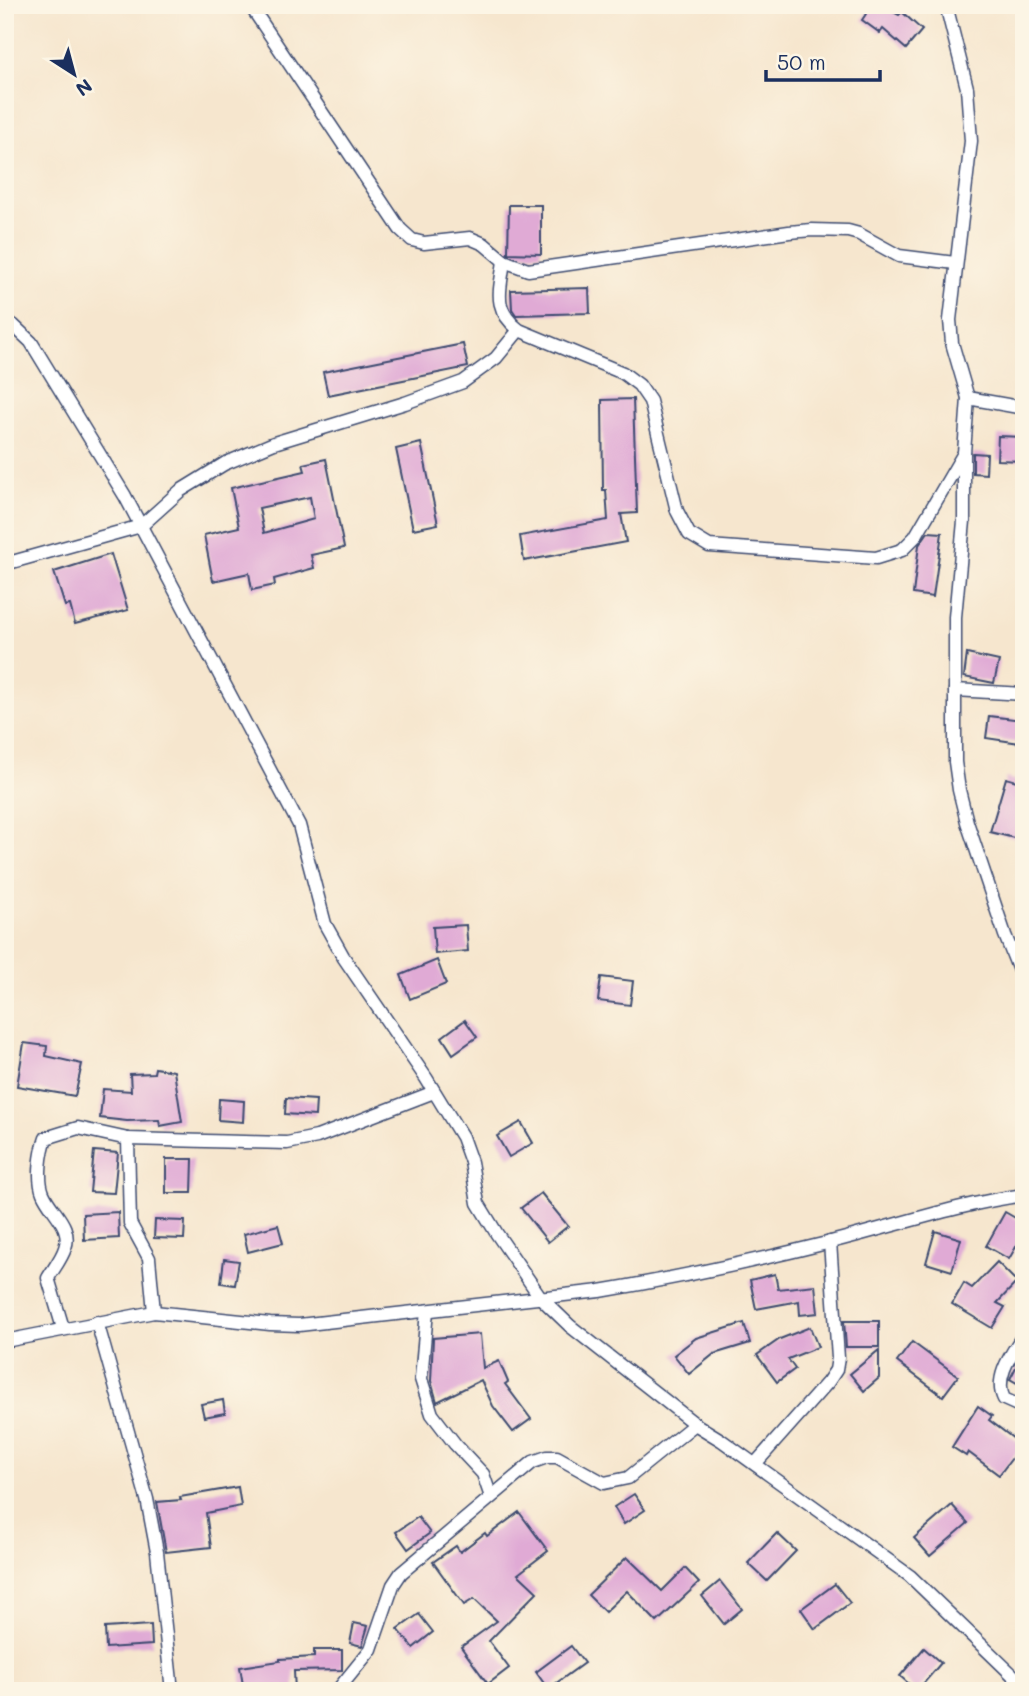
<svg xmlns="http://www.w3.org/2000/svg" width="1029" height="1696" viewBox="0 0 1029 1696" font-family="Mali,sans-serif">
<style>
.building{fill:#e0aad5;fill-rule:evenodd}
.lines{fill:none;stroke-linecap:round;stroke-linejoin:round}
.street-casing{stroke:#3c4a6f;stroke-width:15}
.street{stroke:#fff;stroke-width:12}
</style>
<rect width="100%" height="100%" fill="#fcf5e5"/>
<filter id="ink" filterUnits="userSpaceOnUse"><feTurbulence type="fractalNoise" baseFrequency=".0143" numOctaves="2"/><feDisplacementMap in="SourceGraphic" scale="14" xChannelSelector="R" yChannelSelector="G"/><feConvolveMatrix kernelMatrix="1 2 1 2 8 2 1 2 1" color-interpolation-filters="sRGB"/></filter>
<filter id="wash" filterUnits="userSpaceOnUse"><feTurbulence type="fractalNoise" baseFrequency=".00686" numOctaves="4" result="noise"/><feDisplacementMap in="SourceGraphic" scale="28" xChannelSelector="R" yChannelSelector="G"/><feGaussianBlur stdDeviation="1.57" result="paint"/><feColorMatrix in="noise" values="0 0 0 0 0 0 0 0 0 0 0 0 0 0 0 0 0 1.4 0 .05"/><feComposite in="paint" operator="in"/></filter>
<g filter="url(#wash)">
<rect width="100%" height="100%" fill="#f6e6ce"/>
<g id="blocks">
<!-- building -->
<g class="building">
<polygon points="872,5 880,5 899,15 902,12 922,30 906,49 883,29 880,33 862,20"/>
<polygon points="509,205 541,205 541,254 508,253"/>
<polygon points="589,288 590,313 516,315 512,309 511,290"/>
<polygon points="463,344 468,367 328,395 323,372"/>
<polygon points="633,399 637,513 621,514 626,542 524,561 520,536 608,520 606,490 603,490 602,400"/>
<polygon points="998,436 1024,437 1024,461 997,460"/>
<polygon points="421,443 438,524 413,529 396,449"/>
<polygon points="973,453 987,454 986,474 973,473"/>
<path d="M326,459l18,89 -33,7 3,13 -40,11 1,6 -23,5 -3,-17 -36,8 -9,-46 35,-8 -8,-39 74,-17 -2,-7zM310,497l4,22 -50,14 -5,-25z"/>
<polygon points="928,532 942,533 933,597 913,594 919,545"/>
<polygon points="111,554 128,610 75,624 70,605 65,606 54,572"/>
<polygon points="967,654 999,661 994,683 964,677"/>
<polygon points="989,716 1023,720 1020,743 986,738"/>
<polygon points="1006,778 1024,783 1024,814 1018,839 990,832"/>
<polygon points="466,925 468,951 435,954 433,927"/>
<polygon points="437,960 446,984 410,999 401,975"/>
<polygon points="601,977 633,981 630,1005 598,1001"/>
<polygon points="465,1020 477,1037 453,1054 442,1037"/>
<polygon points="24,1043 47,1046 46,1056 82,1064 75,1096 17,1086"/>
<polygon points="155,1068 174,1071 182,1122 160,1126 159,1120 127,1121 100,1118 103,1089 131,1091 130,1074 154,1073"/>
<polygon points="286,1098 316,1100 315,1116 285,1114"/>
<polygon points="219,1099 244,1101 243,1122 218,1120"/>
<polygon points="521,1122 533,1143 509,1157 497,1136"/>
<polygon points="94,1151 118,1153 114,1193 90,1192"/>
<polygon points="166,1159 193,1159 192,1193 166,1193"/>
<polygon points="541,1193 568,1226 548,1242 521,1208"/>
<polygon points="118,1212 119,1238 84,1240 83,1214"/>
<polygon points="1005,1212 1024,1223 1024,1233 1009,1259 986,1246"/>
<polygon points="155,1220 185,1221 184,1239 154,1238"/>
<polygon points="278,1225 283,1243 248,1252 244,1234"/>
<polygon points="935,1231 961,1239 952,1271 926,1263"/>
<polygon points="224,1259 239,1261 235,1285 221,1283"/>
<polygon points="997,1262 1017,1282 997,1303 1005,1307 992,1328 952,1304 964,1283 972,1288"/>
<polygon points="775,1274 778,1289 815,1285 818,1313 800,1315 799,1301 756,1309 750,1280"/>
<polygon points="844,1321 879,1321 879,1347 846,1347"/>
<polygon points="744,1323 750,1343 714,1354 689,1374 674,1355 696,1338"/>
<polygon points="810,1327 818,1347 788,1359 795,1369 777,1382 757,1355 780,1339"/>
<polygon points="480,1334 483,1368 499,1361 508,1382 505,1384 531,1419 513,1432 493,1406 481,1380 437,1402 431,1381 433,1338"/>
<polygon points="912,1342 958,1376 943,1396 897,1362"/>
<polygon points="879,1350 879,1378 864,1391 850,1374"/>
<polygon points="1024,1351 1024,1387 1010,1379"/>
<polygon points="223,1400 225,1413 204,1417 201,1404"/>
<polygon points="978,1406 992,1416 989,1420 1022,1445 999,1475 968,1452 966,1456 952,1447"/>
<polygon points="238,1487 241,1506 206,1513 211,1547 166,1552 157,1502 181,1500 180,1497"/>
<polygon points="634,1494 645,1510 624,1524 614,1507"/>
<polygon points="952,1505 968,1523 930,1556 914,1538"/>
<polygon points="519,1512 548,1551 518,1574 537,1592 489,1641 509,1668 488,1684 461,1647 497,1621 474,1599 464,1605 433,1562 456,1546 460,1552 485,1533 487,1536"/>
<polygon points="418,1517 430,1533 408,1549 396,1532"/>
<polygon points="777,1533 796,1551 767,1581 748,1563"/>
<polygon points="627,1557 662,1591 685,1568 699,1583 657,1622 627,1591 605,1612 588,1595"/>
<polygon points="720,1581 742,1609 724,1624 702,1596"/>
<polygon points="835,1584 850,1603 815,1629 801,1609"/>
<polygon points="419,1614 433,1632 413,1648 398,1629"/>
<polygon points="354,1623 368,1626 362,1646 350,1643"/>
<polygon points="151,1625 152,1645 106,1648 105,1628"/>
<polygon points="571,1646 584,1663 548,1689 536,1672"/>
<polygon points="924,1648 941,1663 917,1691 900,1676"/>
<polygon points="314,1650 342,1650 342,1670 294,1671 295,1691 244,1691 240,1667 280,1661 280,1659 314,1657"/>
</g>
</g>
</g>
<g filter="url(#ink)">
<use href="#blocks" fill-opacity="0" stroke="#3c4a6f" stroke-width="2"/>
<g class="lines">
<defs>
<g id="street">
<polyline points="250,5 400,229 412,240 424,243 470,238 484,244 504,261 528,270 789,232 812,230 848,231 859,234 899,256 955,263"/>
<polyline points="946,5 967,88 971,141 950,320 952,343 968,398 964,453 964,521 955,617 955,762 959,790 967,822 1005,935 1024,983"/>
<path d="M504,261c-4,31 -12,47 15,69l104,43 16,12 11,16 27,110 12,23 20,12 167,12 26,-8 13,-13 49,-84"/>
<polyline points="5,325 13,325 31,342 125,496 299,825 325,924 344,958 426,1078 462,1137 471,1162 478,1203 497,1234 541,1298 570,1326 695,1424 721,1440 910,1576 1024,1686"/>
<polyline points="968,398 1024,408"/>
<polyline points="5,564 141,526 180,491 224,464 274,443 405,403 463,382 496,358 519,330"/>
<polyline points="955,690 1024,694"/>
<polyline points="128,1139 130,1223 149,1258 154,1312"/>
<polyline points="427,1311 421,1379 432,1414 455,1444 483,1474 491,1497"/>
<polyline points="97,1322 147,1499 157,1552 172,1691"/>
<path d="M63,1328l-15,-50c6,-10 14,-20 17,-30 8,-22 -14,-36 -22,-55 -6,-15 -2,-41 3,-55l32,-10 50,11 159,4 30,-6 117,-45"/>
<path d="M1024,1334c-11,18 -31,43 -20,65l20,9"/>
<path d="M5,1341l149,-29 116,12 29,1 301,-34c77,-13 155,-30 231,-49 64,-16 127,-38 193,-47"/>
<polyline points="755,1464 828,1382 836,1370 838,1358 830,1242"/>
<polyline points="337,1691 371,1649 393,1585 401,1573 533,1462 547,1457 557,1457 604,1483 628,1478 695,1424"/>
</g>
</defs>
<!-- street casing -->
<use href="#street" class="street-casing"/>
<!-- street -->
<use href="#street" class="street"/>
</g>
</g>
<!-- margin -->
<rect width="1029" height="1696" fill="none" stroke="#fcf5e5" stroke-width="28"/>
<!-- north arrow -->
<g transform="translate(74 74) rotate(144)" stroke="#fcf5e5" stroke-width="5" paint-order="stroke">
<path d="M0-5L12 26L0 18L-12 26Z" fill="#1b2f5e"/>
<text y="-10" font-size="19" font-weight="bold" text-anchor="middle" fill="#1b2f5e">N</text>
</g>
<!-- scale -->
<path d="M766 70v10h114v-10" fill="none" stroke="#1b2f5e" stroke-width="3.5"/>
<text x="777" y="70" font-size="21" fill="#1b2f5e" stroke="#fcf5e5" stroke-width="5" paint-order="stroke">50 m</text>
</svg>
